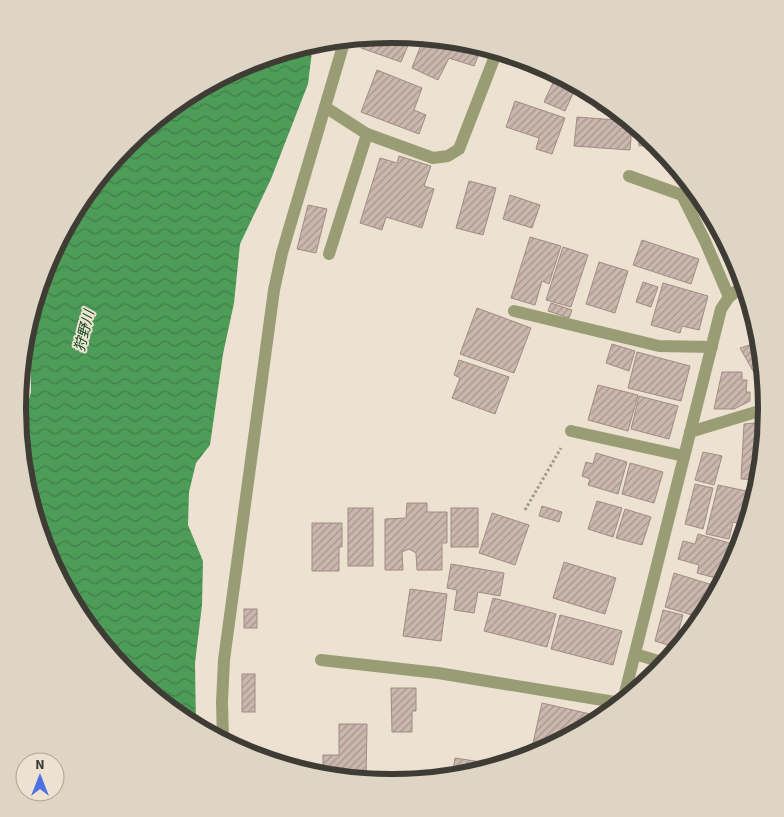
<svg xmlns="http://www.w3.org/2000/svg" width="784" height="817" viewBox="0 0 784 817" font-family="'Source Sans 3','Noto Sans JP',sans-serif">
<style>
.water{fill:url(#water-waves)}
.building{fill:url(#building-hatch);stroke:#9f8c84}
.lines{fill:none;stroke-linecap:round;stroke-linejoin:round}
.path{stroke:#a1998d;stroke-width:3;stroke-dasharray:2.5 2.5;stroke-linecap:butt}
.minor{stroke:#999d74;stroke-width:12}
.labels{text-anchor:middle;dominant-baseline:central;stroke-width:4;stroke-linejoin:round;paint-order:stroke}
.water-label{font-size:14px;font-style:italic;fill:#094518;stroke:#ede2d2}
.rim{fill:none;stroke:#3f3b35;stroke-width:6}
</style>
<defs>
<pattern id="water-waves" width="16" height="10" patternUnits="userSpaceOnUse" patternTransform="scale(1.25)"><rect width="16" height="10" fill="#4d9c58"/><path d="M0 5q4-4 8 0t8 0" fill="none" stroke="#41804a"/></pattern>
<pattern id="building-hatch" width="6" height="6" patternUnits="userSpaceOnUse" patternTransform="scale(1.25)"><rect width="6" height="6" fill="#cab7ae"/><path d="M-1 1l2-2M0 6l6-6M5 7l2-2" fill="none" stroke="#a5968e"/></pattern>
</defs>
<rect width="100%" height="100%" fill="#ede2d2"/>
<!-- water -->
<polygon class="water" points="313,43 308,84 271,179 240,244 234,303 223,354 210,445 196,463 189,492 188,525 203,561 202,605 195,663 196,726 184,720 127,673 80,616 46,552 25,481 20,435 31,392 30,318 46,265 81,200 127,143 184,97 249,62"/>
<!-- building -->
<g class="building">
<polygon points="392,34 412,36 401,62 361,48 365,37"/>
<polygon points="424,37 465,41 482,46 474,66 449,58 438,80 412,68"/>
<polygon points="377,70 422,88 414,110 426,115 419,134 361,112"/>
<polygon points="557,74 577,85 565,111 544,102"/>
<polygon points="593,93 600,97 615,110 597,110 597,97 593,97"/>
<polygon points="515,101 565,118 552,154 536,149 539,138 506,127"/>
<polygon points="577,117 629,121 632,124 630,150 574,146"/>
<polygon points="638,128 657,144 639,146"/>
<polygon points="399,156 431,166 424,186 434,189 422,228 386,217 382,230 360,223 380,158 397,163"/>
<polygon points="469,181 496,188 483,235 456,228"/>
<polygon points="510,195 540,205 532,228 503,219"/>
<polygon points="308,205 327,209 316,253 297,249"/>
<polygon points="530,237 561,246 549,284 542,281 535,305 511,298"/>
<polygon points="642,240 699,259 691,284 633,265"/>
<polygon points="727,245 738,266 729,271 722,255 730,252"/>
<polygon points="563,247 588,255 571,307 546,300"/>
<polygon points="599,262 628,271 615,313 586,304"/>
<polygon points="643,282 658,287 651,307 636,302"/>
<polygon points="663,283 708,296 699,330 682,326 680,333 651,325"/>
<polygon points="551,303 572,310 569,318 548,311"/>
<polygon points="477,308 531,328 514,373 460,354"/>
<polygon points="760,342 764,384 757,378 740,348"/>
<polygon points="612,344 635,351 629,371 606,363"/>
<polygon points="637,352 690,366 681,401 628,388"/>
<polygon points="459,360 509,377 495,414 452,398 460,378 454,375"/>
<polygon points="722,372 742,372 742,380 747,380 746,392 750,392 750,401 734,409 714,409"/>
<polygon points="598,385 638,395 628,431 588,420"/>
<polygon points="639,396 678,406 669,439 631,429"/>
<polygon points="755,423 765,425 759,480 741,479 744,424"/>
<polygon points="703,452 722,456 714,485 695,480"/>
<polygon points="596,453 627,462 618,494 588,485 590,479 582,476 586,462 593,464"/>
<polygon points="630,463 663,472 654,503 622,494"/>
<polygon points="695,484 713,488 703,529 685,524"/>
<polygon points="718,485 756,493 746,525 733,522 729,539 706,534"/>
<polygon points="597,501 622,508 613,537 588,529"/>
<polygon points="407,503 427,503 427,512 447,512 447,543 442,543 442,570 417,570 416,553 409,549 402,552 403,570 385,570 385,519 406,518"/>
<polygon points="542,506 562,512 559,522 539,516"/>
<rect x="348" y="508" width="25" height="58"/>
<rect x="451" y="508" width="27" height="39"/>
<polygon points="625,509 651,517 642,545 616,538"/>
<polygon points="492,513 529,525 515,565 479,553"/>
<polygon points="312,523 342,523 342,547 339,547 339,571 312,571"/>
<polygon points="698,534 740,546 723,580 697,573 699,565 678,559 683,541 695,544"/>
<polygon points="564,562 616,578 605,614 553,598"/>
<polygon points="451,564 504,573 500,596 478,592 474,613 454,610 457,590 447,588"/>
<polygon points="674,573 719,587 702,618 665,607"/>
<polygon points="410,589 447,594 441,641 403,636"/>
<polygon points="493,598 556,614 547,647 484,631"/>
<rect x="244" y="609" width="13" height="19"/>
<polygon points="663,610 683,615 674,647 655,641"/>
<polygon points="560,615 622,631 613,665 551,649"/>
<rect x="242" y="674" width="13" height="38"/>
<polygon points="391,688 416,688 416,711 412,711 412,732 392,732"/>
<polygon points="542,703 599,716 597,721 550,747 533,743"/>
<polygon points="339,724 367,724 366,780 323,776 323,755 339,755"/>
<polygon points="455,758 501,765 465,776 452,777"/>
</g>
<g class="lines">
<!-- path -->
<polyline class="path" points="525,510 561,448"/>
<!-- minor -->
<g class="minor">
<polyline points="325,107 367,134 433,158 448,156 459,149 497,51"/>
<polyline points="629,176 682,195 705,241 729,297"/>
<polyline points="329,254 367,134"/>
<polyline points="514,311 659,346 712,347"/>
<polyline points="571,431 684,456"/>
<polyline points="690,432 766,409"/>
<polyline points="635,654 665,663"/>
<polyline points="321,660 438,673 621,703"/>
<polyline points="623,701 721,309 729,297 744,285"/>
<polyline points="223,741 222,702 224,660 274,290 282,253 345,39"/>
</g>
</g>
<g class="labels">
<!-- water labels -->
<g class="water-label">
<text transform="translate(85 331) rotate(-76)">狩野川</text>
</g>
</g>
<!-- crop -->
<path d="M0 0H784V817H0ZM391 43H393A365 365 0 0 1 758 408V409A365 365 0 0 1 393 774H391A365 365 0 0 1 26 409V408A365 365 0 0 1 391 43Z" fill="#dfd5c5" fill-rule="evenodd"/>
<path class="rim" d="M391 43H393A365 365 0 0 1 758 408V409A365 365 0 0 1 393 774H391A365 365 0 0 1 26 409V408A365 365 0 0 1 391 43Z"/>
<!-- north arrow -->
<g transform="translate(40 777)"><circle r="24" fill="#ede2d2" stroke="#a79f93"/>
<path d="M0-4L9 19L0 12L-9 19Z" fill="#4c71e4"/>
<text y="-8" font-size="14" font-weight="bold" text-anchor="middle" fill="#3f3b35">N</text>
</g>
</svg>
